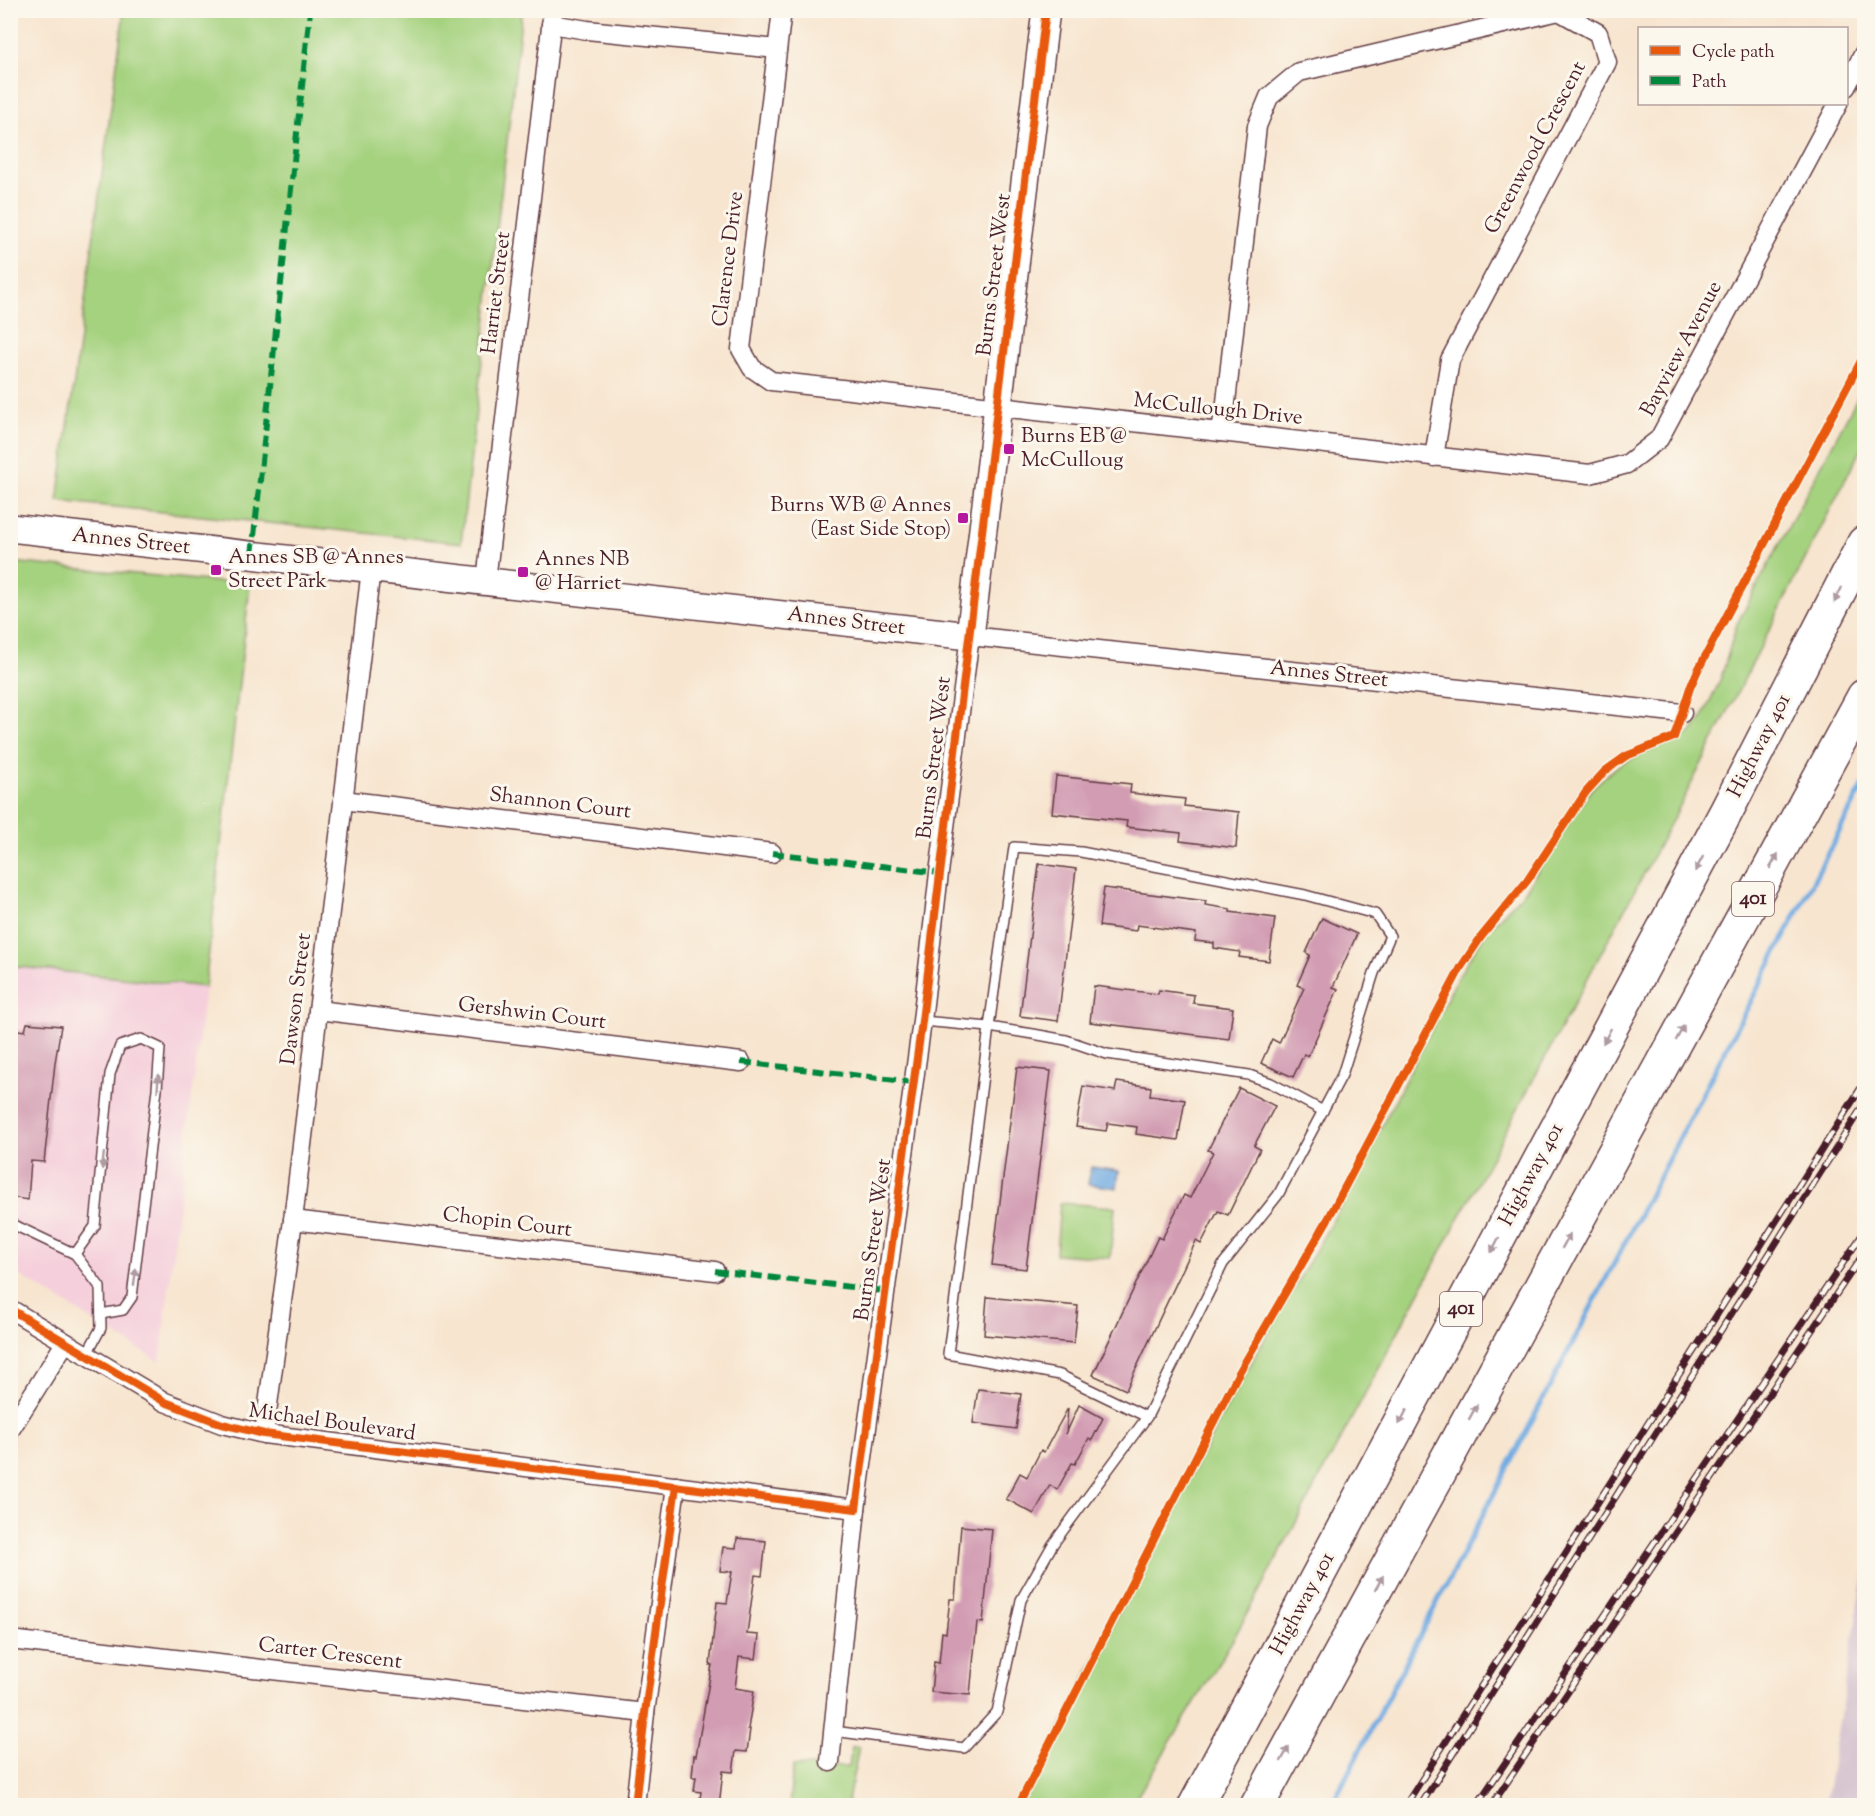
<svg xmlns="http://www.w3.org/2000/svg" width="1875" height="1816" viewBox="0 0 1875 1816" font-family="'Sorts Mill Goudy',serif">
<style>
.built{fill:#f5cfdb}
.industrial{fill:#d1bdcc}
.green{fill:#a5d27f;stroke:#787855;stroke-width:1.5}
.water{fill:#72ace2;stroke:#5e6686;stroke-width:1.5}
.lines{fill:none;stroke-linecap:round;stroke-linejoin:round}
.stream{stroke:#72ace2;stroke-width:5}
.building{fill:#d29cb2}
.lane-casing{stroke:#643d44;stroke-width:12}
.street-casing{stroke:#643d44;stroke-width:21}
.secondary-casing{stroke:#643d44;stroke-width:30}
.highway-casing{stroke:#643d44;stroke-width:36}
.lane{stroke:#fff;stroke-width:9}
.street{stroke:#fff;stroke-width:18}
.secondary{stroke:#fff;stroke-width:27}
.highway{stroke:#fff;stroke-width:33}
.rail-casing{stroke:#4a1f2b;stroke-width:7}
.rail{stroke:#fbf7ec;stroke-width:4.5;stroke-dasharray:14;stroke-linecap:butt}
.quiet{stroke:#00873e;stroke-width:6;stroke-dasharray:12 6;stroke-linecap:butt}
.cycleway-casing{stroke:#fbf7ec;stroke-width:11}
.cycleway{stroke:#e8590c;stroke-width:8}
.oneway{fill:#ae9aa0}
.poi-dot{fill:#b5179e;stroke:#fbf7ec;stroke-width:2}
.labels{text-anchor:middle;dominant-baseline:central;stroke-width:6;stroke-linejoin:round;paint-order:stroke}
.shield{fill:#fbf7ec;stroke:#7f6065;stroke-width:1.5}
.shield-label{font-size:20px;font-weight:bold;fill:#4a1f2b}
.street-label{font-size:21px;fill:#4a1f2b;stroke:#fbf7ec}
.poi-label{font-size:21px;fill:#4a1f2b;stroke:#fbf7ec;text-anchor:start}
</style>
<rect width="100%" height="100%" fill="#fbf7ec"/>
<filter id="ink" filterUnits="userSpaceOnUse"><feTurbulence type="fractalNoise" baseFrequency=".0167" numOctaves="2"/><feDisplacementMap in="SourceGraphic" scale="12" xChannelSelector="R" yChannelSelector="G"/><feConvolveMatrix kernelMatrix="1 2 1 2 8 2 1 2 1" color-interpolation-filters="sRGB"/></filter>
<filter id="wash" filterUnits="userSpaceOnUse"><feTurbulence type="fractalNoise" baseFrequency=".008" numOctaves="4" result="noise"/><feDisplacementMap in="SourceGraphic" scale="24" xChannelSelector="R" yChannelSelector="G"/><feGaussianBlur stdDeviation="1.35" result="paint"/><feColorMatrix in="noise" values="0 0 0 0 0 0 0 0 0 0 0 0 0 0 0 0 0 1.4 0 .05"/><feComposite in="paint" operator="in"/></filter>
<g filter="url(#wash)">
<rect width="100%" height="100%" fill="#f7e5cf"/>
<!-- built -->
<polygon class="built" points="11,966 205,987 160,1362 11,1270"/>
<!-- industrial -->
<polygon class="industrial" points="1864,1573 1864,1805 1825,1805"/>
<!-- green -->
<g class="green">
<polygon points="124,11 522,11 461,543 58,501"/>
<polygon points="1864,385 1864,443 1681,804 1234,1638 1132,1805 1022,1805 1107,1635 1237,1388 1342,1204 1459,975 1487,931 1526,890 1562,831 1592,788 1620,764 1691,733 1703,717 1721,678 1737,624"/>
<polygon points="11,562 250,585 205,987 11,966"/>
<polygon points="1060,1203 1115,1207 1110,1258 1056,1254"/>
<polygon points="852,1747 859,1747 847,1805 789,1806 793,1766 849,1767"/>
</g>
<!-- water -->
<polygon class="water" points="1091,1167 1119,1171 1117,1188 1088,1184"/>
<g class="lines">
<!-- stream -->
<polyline class="stream" points="1331,1806 1864,784"/>
</g>
<g id="blocks">
<!-- building -->
<g class="building">
<polygon points="1056,776 1131,784 1130,793 1185,799 1184,806 1239,812 1236,848 1180,841 1181,833 1126,827 1127,821 1052,813"/>
<polygon points="1039,864 1076,869 1058,1021 1020,1016"/>
<polygon points="1104,888 1206,901 1205,905 1230,909 1230,912 1275,918 1269,961 1239,957 1240,952 1214,948 1214,943 1195,941 1196,933 1137,925 1136,931 1099,926"/>
<polygon points="1322,918 1357,934 1333,987 1338,989 1308,1056 1304,1054 1293,1077 1261,1063 1272,1039 1279,1043 1304,988 1297,985 1310,955 1306,953"/>
<polygon points="1094,986 1158,994 1159,990 1194,995 1193,1003 1233,1008 1229,1039 1090,1022"/>
<polygon points="27,1023 61,1026 55,1063 44,1162 31,1161 28,1200 10,1197 10,1029 25,1031"/>
<polygon points="1017,1067 1051,1071 1026,1269 992,1265"/>
<polygon points="1117,1082 1151,1087 1150,1095 1185,1100 1178,1140 1136,1134 1137,1127 1108,1123 1106,1131 1076,1127 1083,1086 1115,1091"/>
<polygon points="1239,1088 1275,1106 1254,1146 1260,1149 1228,1215 1218,1211 1201,1244 1196,1241 1126,1390 1093,1375 1158,1237 1162,1239 1184,1195 1190,1198 1213,1152 1208,1150"/>
<polygon points="987,1297 1078,1306 1074,1343 984,1335"/>
<polygon points="978,1389 1021,1394 1016,1429 973,1423"/>
<polygon points="1079,1405 1103,1418 1092,1440 1089,1438 1075,1464 1072,1463 1057,1490 1050,1485 1034,1514 1006,1499 1020,1473 1027,1477 1041,1450 1044,1452 1068,1408 1066,1434"/>
<polygon points="961,1526 992,1529 983,1623 977,1622 970,1695 931,1692 934,1662 939,1663 942,1632 946,1633 950,1599 955,1599"/>
<polygon points="737,1538 766,1541 762,1576 755,1575 747,1634 759,1635 756,1659 739,1657 735,1688 754,1691 748,1729 750,1729 747,1752 736,1751 733,1772 723,1771 719,1806 699,1806 701,1792 694,1791 696,1777 692,1777 694,1755 696,1756 712,1665 710,1665 717,1602 727,1603 732,1572 720,1571 723,1547 736,1548"/>
</g>
</g>
</g>
<g filter="url(#ink)">
<use href="#blocks" fill-opacity="0" stroke="#643d44" stroke-width="1.5"/>
<g class="lines">
<defs>
<g id="lane">
<polyline points="922,1021 989,1027 1033,1034 1066,1040 1107,1054 1249,1075 1271,1083 1323,1111"/>
<polyline points="10,1223 75,1254 100,1287 101,1328 86,1355"/>
<polyline points="75,1254 95,1226 110,1074 120,1046 141,1039 160,1048 157,1089 132,1297 123,1310 101,1314"/>
<polyline points="833,1731 964,1748 997,1712 1021,1600 1053,1544 1147,1417 1223,1264 1278,1195 1342,1075 1374,973 1390,936 1375,914 1305,895 1081,852 1014,847 989,1027 948,1354 1060,1375 1147,1417"/>
</g>
<g id="street">
<polyline points="782,10 741,349 752,368 771,381 1590,474 1627,464 1659,439 1838,104"/>
<polyline points="551,24 587,30 777,49"/>
<polyline points="1846,87 1864,53"/>
<polyline points="1220,432 1225,411 1257,126 1269,97 1299,72 1559,11 1598,33 1607,62 1450,360 1434,457"/>
<polyline points="486,581 553,10"/>
<polyline points="343,800 772,853"/>
<polyline points="318,1010 741,1062"/>
<polyline points="293,1220 715,1271"/>
<polyline points="10,1309 165,1402 222,1424 264,1434 856,1509"/>
<polyline points="10,1430 65,1343"/>
<polyline points="264,1434 293,1220 371,569"/>
<polyline points="10,1640 645,1713"/>
<polyline points="830,1762 856,1509 922,1021 939,873 970,636 1682,713"/>
<polyline points="635,1806 645,1713 676,1486"/>
</g>
<polyline id="secondary" points="10,528 970,636 1046,10"/>
<g id="highway">
<polyline points="1195,1806 1726,812 1864,543"/>
<polyline points="1257,1806 1864,696"/>
</g>
</defs>
<!-- lane casing -->
<use href="#lane" class="lane-casing"/>
<!-- street casing -->
<use href="#street" class="street-casing"/>
<!-- secondary casing -->
<use href="#secondary" class="secondary-casing"/>
<!-- highway casing -->
<use href="#highway" class="highway-casing"/>
<!-- lane -->
<use href="#lane" class="lane"/>
<!-- street -->
<use href="#street" class="street"/>
<!-- secondary -->
<use href="#secondary" class="secondary"/>
<!-- highway -->
<use href="#highway" class="highway"/>
<defs>
<g id="rail">
<polyline points="1405,1806 1864,1083"/>
<polyline points="1420,1806 1864,1104"/>
<polyline points="1476,1806 1864,1232"/>
<polyline points="1491,1806 1864,1253"/>
</g>
</defs>
<!-- rail casing -->
<use href="#rail" class="rail-casing"/>
<!-- rail -->
<use href="#rail" class="rail"/>
<!-- quiet -->
<g class="quiet">
<polyline points="252,555 310,11"/>
<polyline points="772,853 939,873"/>
<polyline points="741,1062 913,1082"/>
<polyline points="715,1271 885,1291"/>
</g>
<defs>
<g id="cycleway">
<polyline points="10,1309 165,1402 222,1424 264,1434 856,1509 922,1021 1046,10"/>
<polyline points="635,1806 645,1713 676,1486"/>
<polyline points="1018,1806 1237,1376 1328,1219 1461,967 1481,937 1527,881 1586,792 1605,771 1626,756 1674,737 1690,688 1698,670 1864,355"/>
</g>
</defs>
<!-- cycleway casing -->
<use href="#cycleway" class="cycleway-casing"/>
<!-- cycleway -->
<use href="#cycleway" class="cycleway"/>
</g>
<!-- one-way arrows -->
<defs><path id="oneway-solid" d="M-6-.8H1V-3.2L6.5 0L1 3.2V.8H-6Z" transform="scale(1.5)"/></defs>
<g class="oneway">
<use href="#oneway-solid" transform="translate(1838 595) rotate(117)"/>
<use href="#oneway-solid" transform="translate(1774 861) rotate(-61)"/>
<use href="#oneway-solid" transform="translate(1699 864) rotate(118)"/>
<use href="#oneway-solid" transform="translate(1680 1033) rotate(-61)"/>
<use href="#oneway-solid" transform="translate(1607 1036) rotate(118)"/>
<use href="#oneway-solid" transform="translate(158 1083) rotate(-86)"/>
<use href="#oneway-solid" transform="translate(103 1161) rotate(96)"/>
<use href="#oneway-solid" transform="translate(1566 1241) rotate(-61)"/>
<use href="#oneway-solid" transform="translate(1495 1245) rotate(118)"/>
<use href="#oneway-solid" transform="translate(135 1277) rotate(-82)"/>
<use href="#oneway-solid" transform="translate(1473 1412) rotate(-61)"/>
<use href="#oneway-solid" transform="translate(1403 1417) rotate(118)"/>
<use href="#oneway-solid" transform="translate(1379 1583) rotate(-61)"/>
<use href="#oneway-solid" transform="translate(1285 1754) rotate(-61)"/>
</g>
</g>
<!-- markers -->
<g class="poi-dot">
<rect x="1003" y="443" width="12" height="12" rx="3"/>
<rect x="957" y="512" width="12" height="12" rx="3"/>
<rect x="210" y="564" width="12" height="12" rx="3"/>
<rect x="517" y="566" width="12" height="12" rx="3"/>
</g>
<g class="labels">
<!-- shield labels -->
<g class="shield">
<rect x="1732" y="882" width="42" height="34" rx="4.5"/>
<rect x="1440" y="1292" width="42" height="34" rx="4.5"/>
</g>
<g class="shield-label">
<text x="1753" y="899">401</text>
<text x="1461" y="1309">401</text>
</g>
<!-- street labels -->
<g class="street-label">
<text transform="translate(1536 148) rotate(-62)">Greenwood Crescent</text>
<text transform="translate(729 259) rotate(-83)">Clarence Drive</text>
<text transform="translate(995 275) rotate(-83)">Burns Street West</text>
<text transform="translate(497 293) rotate(-83)">Harriet Street</text>
<text transform="translate(1682 349) rotate(-62)">Bayview Avenue</text>
<text transform="translate(1218 410) rotate(6)">McCullough Drive</text>
<text transform="translate(131 542) rotate(6)">Annes Street</text>
<text transform="translate(846 622) rotate(7)">Annes Street</text>
<text transform="translate(1329 675) rotate(6)">Annes Street</text>
<text transform="translate(1760 746) rotate(-63)">Highway 401</text>
<text transform="translate(935 758) rotate(-83)">Burns Street West</text>
<text transform="translate(560 804) rotate(7)">Shannon Court</text>
<text transform="translate(297 999) rotate(-83)">Dawson Street</text>
<text transform="translate(532 1014) rotate(7)">Gershwin Court</text>
<text transform="translate(1532 1175) rotate(-62)">Highway 401</text>
<text transform="translate(507 1223) rotate(7)">Chopin Court</text>
<text transform="translate(874 1240) rotate(-82)">Burns Street West</text>
<text transform="translate(332 1423) rotate(8)">Michael Boulevard</text>
<text transform="translate(1303 1604) rotate(-62)">Highway 401</text>
<text transform="translate(330 1654) rotate(7)">Carter Crescent</text>
</g>
<!-- poi labels -->
<g class="poi-label">
<text x="1021" y="437">Burns EB @<tspan x="1021" dy="24">McCulloug</tspan></text>
<text x="951" y="506" text-anchor="end">Burns WB @ Annes<tspan x="951" dy="24">(East Side Stop)</tspan></text>
<text x="228" y="558">Annes SB @ Annes<tspan x="228" dy="24">Street Park</tspan></text>
<text x="535" y="560">Annes NB<tspan x="535" dy="24">@ Harriet</tspan></text>
</g>
</g>
<!-- margin -->
<rect width="1875" height="1816" fill="none" stroke="#fbf7ec" stroke-width="36"/>
<!-- legend -->
<rect x="1638" y="27" width="210" height="78" fill="#fbf7ec" stroke="#b4a19f" stroke-width="1.5"/>
<rect x="1650" y="46" width="30" height="9" fill="#e8590c" stroke="#b4a19f" stroke-width="1.5"/>
<text x="1692" y="57" font-size="18" fill="#4a1f2b">Cycle path</text>
<rect x="1650" y="76" width="30" height="9" fill="#00873e" stroke="#b4a19f" stroke-width="1.5"/>
<text x="1692" y="87" font-size="18" fill="#4a1f2b">Path</text>
</svg>
